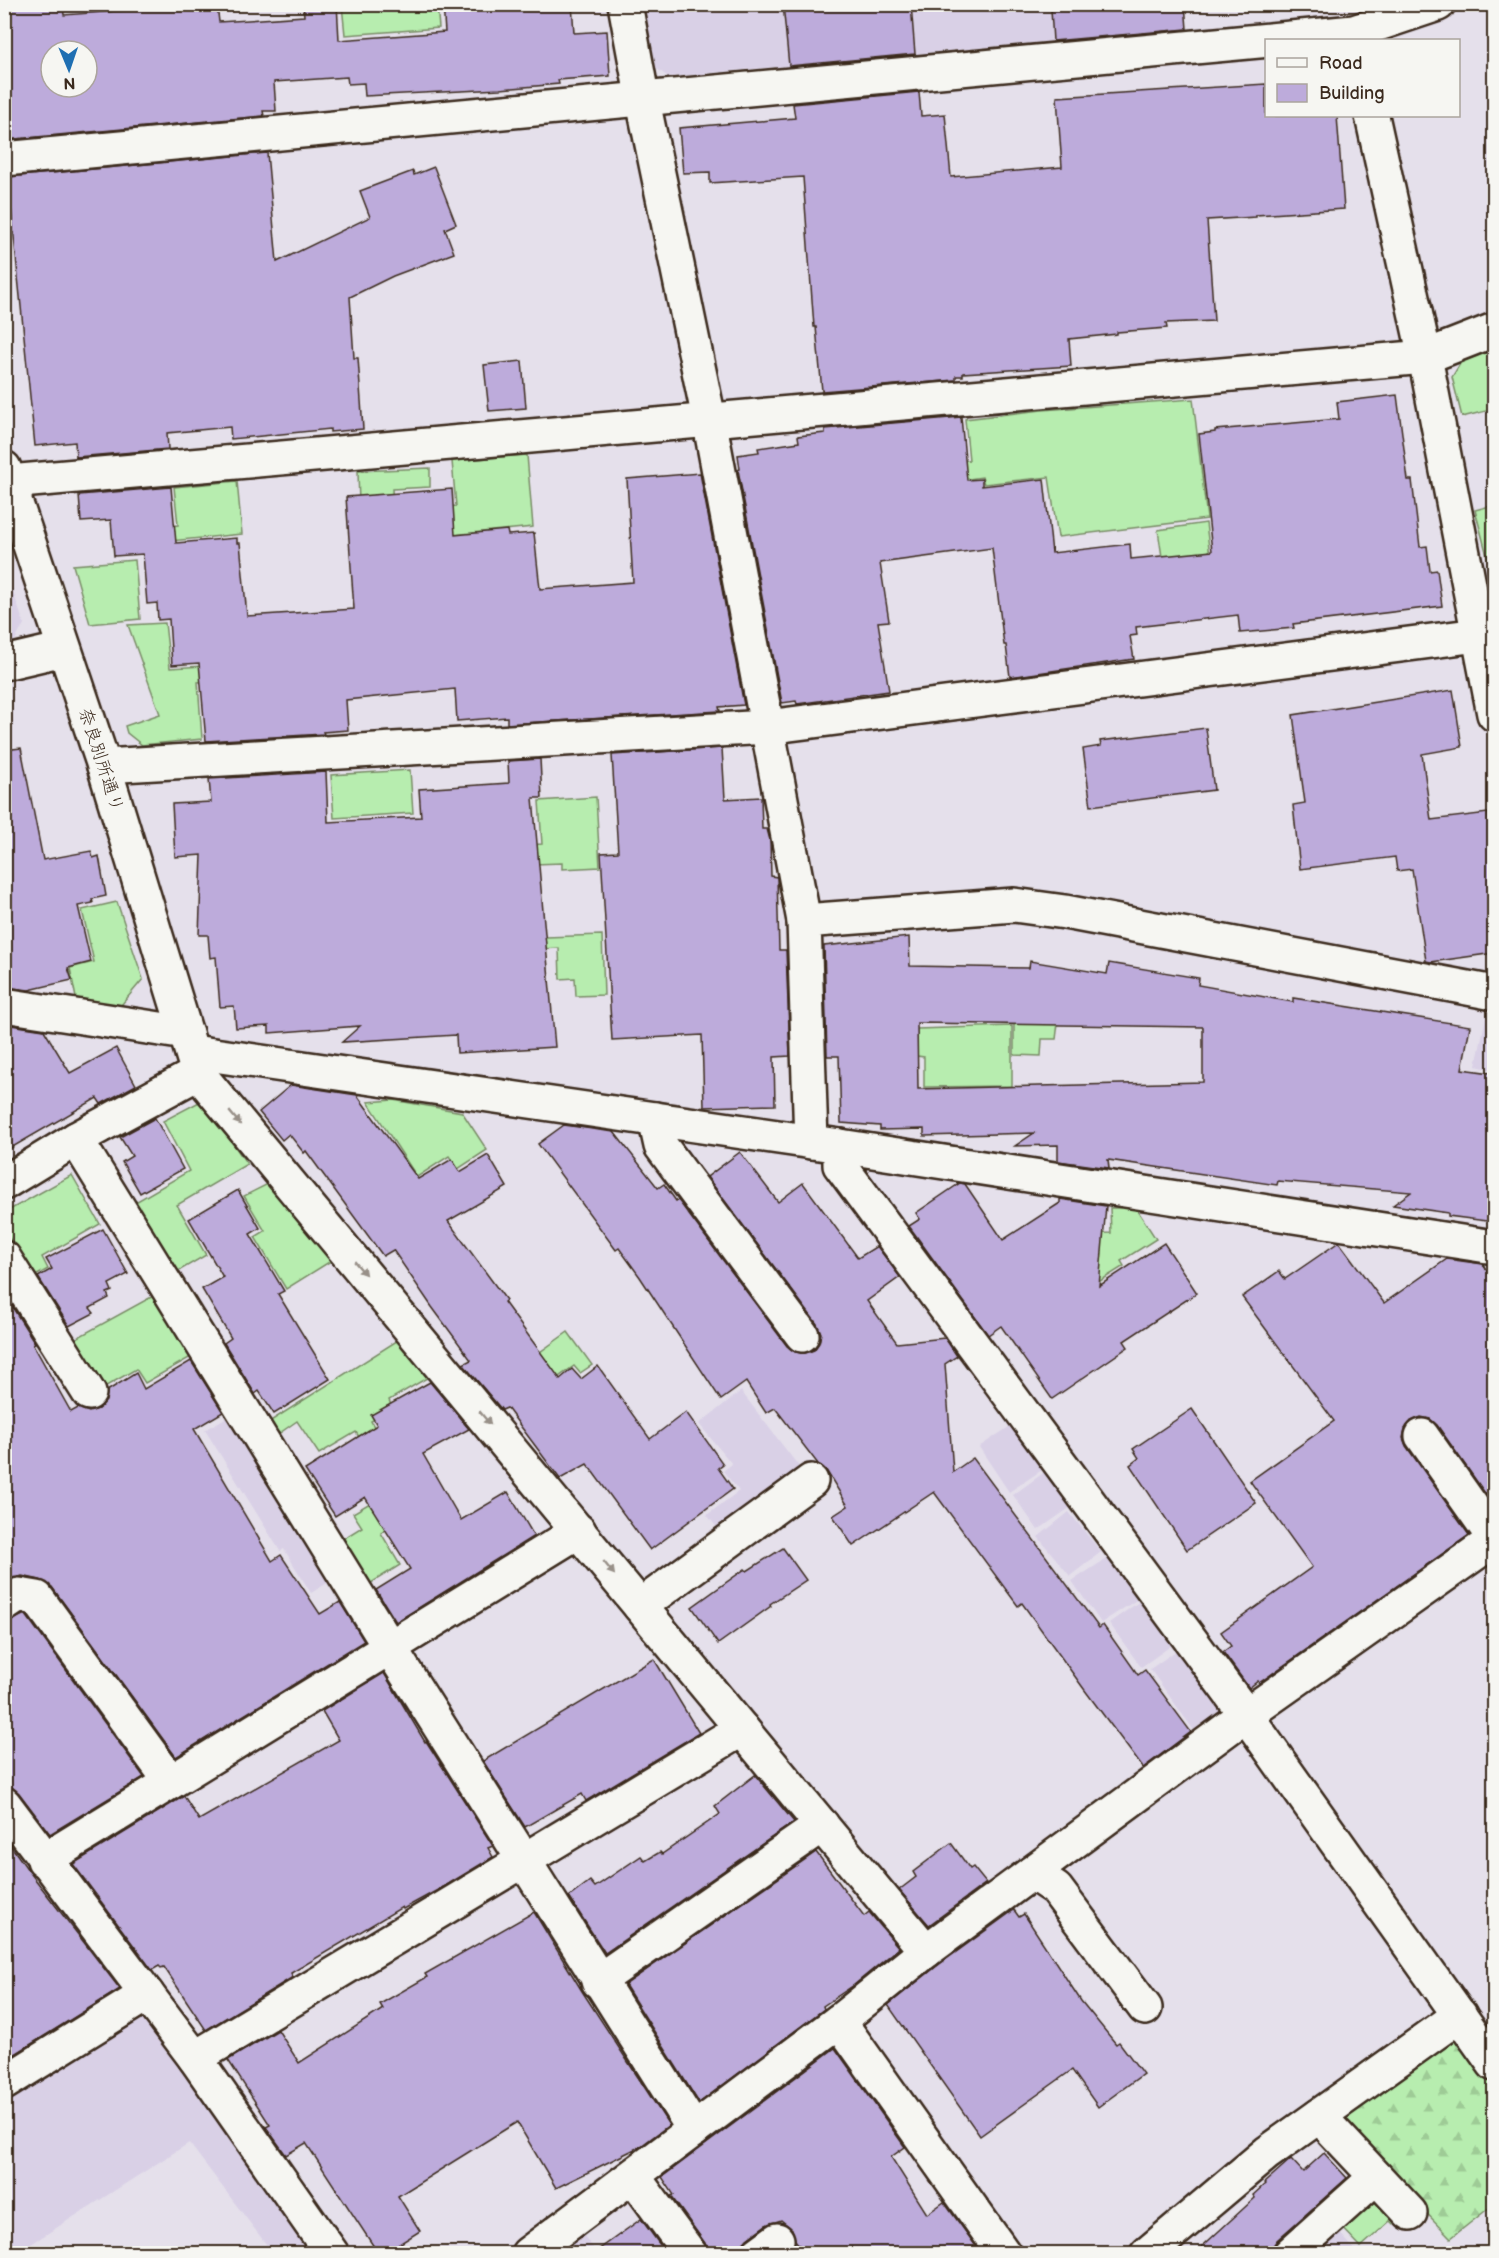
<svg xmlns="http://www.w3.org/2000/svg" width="1499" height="2258" viewBox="0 0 1499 2258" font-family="'Balsamiq Sans','Klee One',sans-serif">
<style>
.built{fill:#d9d0e6}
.forest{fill:url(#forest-firs);stroke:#798c66;stroke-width:1.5}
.garden{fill:#b7edaf;stroke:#798c66;stroke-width:1.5}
.building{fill:#bdabdb;stroke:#3b2a1e;stroke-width:1.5;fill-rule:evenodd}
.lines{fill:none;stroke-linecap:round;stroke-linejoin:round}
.minor-casing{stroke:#3b2a1e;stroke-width:38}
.minor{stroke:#f6f6f2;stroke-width:33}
.oneway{fill:#989088}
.labels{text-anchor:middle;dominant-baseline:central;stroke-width:4.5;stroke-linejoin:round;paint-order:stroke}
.street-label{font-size:18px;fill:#3b2a1e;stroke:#f6f6f2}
</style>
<defs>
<pattern id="forest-firs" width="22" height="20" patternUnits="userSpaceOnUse" patternTransform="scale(1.5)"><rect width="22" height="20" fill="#b7edaf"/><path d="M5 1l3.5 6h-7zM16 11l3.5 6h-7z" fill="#9ecb96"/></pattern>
</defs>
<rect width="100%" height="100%" fill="#e5e0eb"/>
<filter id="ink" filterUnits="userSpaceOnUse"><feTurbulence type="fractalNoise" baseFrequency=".0167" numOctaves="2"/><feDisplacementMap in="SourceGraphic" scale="12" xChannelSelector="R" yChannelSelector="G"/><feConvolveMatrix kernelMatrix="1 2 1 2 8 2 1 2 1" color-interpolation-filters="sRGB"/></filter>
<g filter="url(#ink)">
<!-- built -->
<g class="built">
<polygon points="644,5 1092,5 1098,37 668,77 656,68"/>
<polygon points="4,565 24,624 14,642 5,644"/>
<polygon points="1486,1017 1494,1018 1494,1070 1476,1066"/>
<polygon points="741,1391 800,1468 719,1530 707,1515 739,1491 723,1471 732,1464 699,1424"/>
<polygon points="227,1417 329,1582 311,1593 284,1549 280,1551 205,1430"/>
<polygon points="1012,1425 1042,1470 1009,1492 979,1447"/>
<polygon points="1046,1471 1071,1507 1038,1530 1013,1495"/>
<polygon points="1069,1512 1101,1552 1070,1576 1038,1537"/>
<polygon points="1109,1557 1138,1599 1101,1623 1072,1581"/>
<polygon points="1143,1599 1175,1643 1141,1667 1109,1623"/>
<polygon points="1180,1648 1228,1715 1198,1736 1150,1669"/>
<polygon points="146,2013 315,2253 273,2253 189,2143 17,2253 11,2253 4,2245 4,2101"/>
<polygon points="1336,2229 1357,2252 1355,2254 1308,2254"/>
<polygon points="584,2236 597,2253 559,2254"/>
</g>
<!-- forest -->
<polygon class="forest" points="1456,2037 1494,2086 1494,2204 1451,2238 1340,2125 1341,2113"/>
<!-- garden -->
<g class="garden">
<polygon points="342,5 437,5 439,28 345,35"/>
<polygon points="1494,349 1494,409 1462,417 1452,377 1461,362"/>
<polygon points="1193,399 1207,519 1058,537 1049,477 984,484 982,477 969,479 969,488 946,462 969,460 965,419 1042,410"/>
<polygon points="527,455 533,527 441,536 439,508 456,506 452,461"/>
<polygon points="430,468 430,487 392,489 394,534 360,536 358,471"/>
<polygon points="237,481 242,534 150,543 149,528 178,525 174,487"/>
<polygon points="1494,505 1494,582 1475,510"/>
<polygon points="1206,523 1210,556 1164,570 1158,530"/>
<polygon points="135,560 140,619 90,624 73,565"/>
<polygon points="165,623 170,668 238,664 239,679 198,682 202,739 142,745 127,733 125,726 160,714 128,625"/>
<polygon points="410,770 413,813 334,818 331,775"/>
<polygon points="596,797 600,867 562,869 562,863 534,864 512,846 542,844 539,801"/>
<polygon points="117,902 143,979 117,1010 77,1003 70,968 94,962 82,910"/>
<polygon points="602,935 604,995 576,996 575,978 560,979 559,948 519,950 518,938"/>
<polygon points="1014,1006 1059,1015 1056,1039 1042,1039 1041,1056 1014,1055"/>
<polygon points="1012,1026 1012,1086 924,1087 924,1057 917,1056 917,1029"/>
<polygon points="203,1100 247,1164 177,1205 206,1255 170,1276 132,1204 189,1171 163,1121"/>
<polygon points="393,1100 462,1112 487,1150 458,1169 449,1156 417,1177 368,1102"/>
<polygon points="72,1175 100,1224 42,1257 48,1269 32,1278 5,1230 4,1213"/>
<polygon points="274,1181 334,1259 286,1289 255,1237 265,1231 244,1196"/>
<polygon points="1110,1208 1136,1208 1156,1239 1121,1261 1124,1266 1097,1283 1085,1234 1111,1233"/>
<polygon points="155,1295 191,1357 145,1383 136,1369 101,1389 73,1340"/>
<polygon points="568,1332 592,1365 580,1373 574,1366 513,1410 495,1384"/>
<polygon points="403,1337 432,1375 389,1400 393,1410 371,1421 398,1473 385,1480 356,1432 319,1454 297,1421 277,1435 269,1422"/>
<polygon points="375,1500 391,1526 381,1533 400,1565 368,1585 341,1540 362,1527 353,1513"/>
<polygon points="1376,2189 1401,2216 1393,2224 1390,2221 1361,2247 1338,2223"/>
</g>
<!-- building -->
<g class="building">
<path d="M4,4h59l1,11 65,-5 -1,-4 19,-2 70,1 2,17 85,-6 -1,-12h34l2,36 106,-8 -2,-28h129l2,29 33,-2 3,45 -52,4 1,4 -59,5 -135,7 -1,-13 -16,1 -1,-7 -73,5 2,29h-13l1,5 -260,24zM51,51h36v36h-36z"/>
<polygon points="783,4 911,4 915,54 789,66"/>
<polygon points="1094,4 1185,4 1187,29 1053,41 1051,10 1095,7"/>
<polygon points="1266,84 1266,116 1337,116 1344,209 1256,215 1256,217 1207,220 1214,321 1166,323 1167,328 1117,332 1117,334 1069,339 1071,366 963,373 963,376 956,376 956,380 822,391 816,327 814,327 803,177 710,183 710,172 683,173 679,128 795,118 793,104 919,92 921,116 945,114 951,177 1062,167 1057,97"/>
<polygon points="267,153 277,262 370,217 360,191 413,171 414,175 434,167 456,224 445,229 454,253 393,276 350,297 354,358 358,358 363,429 330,432 330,429 231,439 230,427 167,433 168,449 76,457 75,442 35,446 8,177"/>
<polygon points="522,361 526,408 489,411 484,365"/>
<polygon points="1397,395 1408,480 1412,480 1420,547 1427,546 1430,571 1437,570 1442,606 1293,624 1294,628 1240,633 1238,615 1136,627 1137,635 1130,636 1134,659 1010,677 1006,645 1004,645 992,548 880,563 889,621 878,622 889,691 797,704 796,701 782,703 738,470 740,469 738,455 759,452 758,448 799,442 798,436 825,433 825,429 961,417 967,480 982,479 982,486 1044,479 1052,553 1130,544 1131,559 1212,551 1199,434 1215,432 1215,430 1339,419 1337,402"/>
<polygon points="700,473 744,705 719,707 720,711 507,724 507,717 457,721 455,689 346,700 348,730 323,732 324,734 206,741 199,663 172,665 169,619 158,620 157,603 147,604 143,554 114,556 111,520 81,522 79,495 171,487 176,543 237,538 237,543 240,543 247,616 354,609 346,497 452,489 455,535 507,530 508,535 534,533 540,589 633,582 627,479"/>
<polygon points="1453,690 1462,747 1422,754 1431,820 1488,813 1494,870 1494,953 1431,962 1426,961 1412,869 1397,871 1395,857 1300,869 1293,805 1305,803 1293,715"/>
<polygon points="1206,728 1214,790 1091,806 1083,749 1101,746 1100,741"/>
<polygon points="21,748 43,860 91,851 93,858 99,856 106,896 92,899 93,903 78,906 91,962 68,968 72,980 29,990 4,987 4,750"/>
<polygon points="722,748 725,799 761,797 762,829 767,829 770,840 771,876 777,877 779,950 786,950 790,1056 774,1057 775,1105 704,1107 702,1035 612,1040 601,853 618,852 612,755"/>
<polygon points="540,759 542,798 533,798 555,1047 457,1053 456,1035 342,1042 360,1026 269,1033 269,1026 236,1028 234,1006 220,1007 216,957 210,958 208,935 199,935 202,855 175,857 172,804 211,802 209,779 326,772 328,822 421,817 419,789 509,783 508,761"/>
<path d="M909,937l1,29 119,2 1,-7 77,13 2,-11 90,15 -1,7 95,17v-4l177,28 -8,43 29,4 -2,12 5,1v136l-46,-6v-3l-55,-8 18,-13 -133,-11 -1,4 -169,-25 1,8 -51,-7v-16l-43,1 19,-13 -110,3v-7l-44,1v-4l-39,-3 -2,-67h-12l-3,-110zM917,1023l286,4v55l-285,7z"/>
<polygon points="4,1024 44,1030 70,1073 116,1048 136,1085 101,1104 97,1098 4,1152"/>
<polygon points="291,1085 357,1095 418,1179 452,1159 460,1172 488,1155 507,1187 448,1221 506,1300 504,1302 560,1379 572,1369 581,1379 598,1366 650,1439 686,1412 723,1464 718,1468 733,1489 650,1550 587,1464 560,1479 507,1408 502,1410 463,1364 471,1360 432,1307 393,1250 383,1256 306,1151 304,1153 289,1134 282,1140 259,1112"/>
<polygon points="155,1118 183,1169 140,1193 122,1162 132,1156 120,1137"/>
<polygon points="564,1125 614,1132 658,1188 664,1184 676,1201 678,1200 787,1346 795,1352 805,1353 814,1350 819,1343 821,1333 817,1324 707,1177 740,1152 778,1202 803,1183 858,1258 877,1246 900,1277 867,1301 897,1343 945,1338 957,1356 945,1364 953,1472 973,1458 1099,1628 1103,1625 1138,1675 1145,1670 1191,1732 1143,1768 1084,1689 1022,1603 1018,1606 934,1492 853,1546 833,1516 848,1506 826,1470 818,1464 775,1408 766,1413 746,1382 721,1400 640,1277 619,1248 616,1250 538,1144"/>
<polygon points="960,1183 965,1184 1003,1240 1060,1203 1060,1199 1106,1206 1099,1286 1164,1243 1197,1293 1124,1341 1128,1347 1052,1399 1001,1326 988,1335 909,1226 920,1219 916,1213"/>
<polygon points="238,1190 260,1228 250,1234 284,1291 278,1294 330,1379 274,1414 259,1391 255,1394 224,1343 231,1338 202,1289 223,1277 189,1219"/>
<polygon points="103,1229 128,1274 109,1284 112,1291 107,1293 109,1298 90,1308 94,1313 69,1326 38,1277 52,1269 46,1259"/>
<polygon points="1339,1242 1384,1303 1447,1259 1483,1264 1494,1283 1494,1506 1437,1425 1430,1419 1421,1417 1411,1421 1405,1429 1403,1438 1406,1446 1469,1535 1259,1683 1258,1681 1249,1688 1223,1652 1231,1646 1221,1632 1312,1567 1250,1481 1334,1421 1242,1297 1279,1271 1285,1279"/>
<polygon points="4,1294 35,1343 33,1344 71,1412 78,1408 89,1412 98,1409 106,1401 107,1391 136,1373 144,1389 191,1361 223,1412 194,1429 272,1561 281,1555 320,1614 340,1602 364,1641 176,1757 52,1587 40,1580 22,1576 4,1582"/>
<polygon points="430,1382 469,1429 423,1454 461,1520 508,1492 534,1536 396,1622 376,1590 410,1569 365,1497 335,1516 305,1470 377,1425 371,1415"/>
<polygon points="1192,1409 1256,1503 1187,1550 1130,1465 1139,1458 1133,1449"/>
<polygon points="783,1548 806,1580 770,1604 771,1606 718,1644 692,1607 745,1569 747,1571"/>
<polygon points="23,1615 26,1615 144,1777 50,1834 19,1793 12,1787 4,1786 4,1624"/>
<polygon points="654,1659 699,1733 586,1801 582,1794 525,1827 483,1761"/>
<polygon points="384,1673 425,1742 426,1741 493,1846 488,1848 493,1857 445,1886 403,1909 402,1907 291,1973 293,1977 206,2030 164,1967 161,1968 159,1966 152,1970 73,1864 184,1796 199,1820 339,1740 322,1711"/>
<polygon points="755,1775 794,1822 605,1953 569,1897 590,1881 595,1887 641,1856 645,1861 660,1852 662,1854 720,1814 715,1806"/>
<polygon points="4,1836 28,1870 120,1989 4,2061"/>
<polygon points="951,1843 970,1869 973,1867 986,1883 929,1925 899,1890 916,1877 913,1872"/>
<polygon points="816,1852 864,1916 869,1912 899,1948 854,1985 823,2006 824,2009 699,2103 625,1985"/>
<polygon points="1014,1910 1019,1917 1024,1914 1081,2001 1116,2044 1119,2042 1143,2074 1098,2107 1072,2070 980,2136 888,2005 937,1966"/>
<polygon points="534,1912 582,1991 669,2125 641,2146 556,2188 517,2122 398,2196 420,2231 385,2253 378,2253 306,2143 286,2155 266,2127 270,2125 228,2060 278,2030 299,2063 383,2009 380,2004 427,1977 425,1974"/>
<polygon points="835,2048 905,2147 891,2157 927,2214 944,2202 981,2253 805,2253 795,2240 792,2229 781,2220 766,2225 747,2239 740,2249 734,2253 708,2253 705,2243 671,2196 674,2195 662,2177"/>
<polygon points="1324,2153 1347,2178 1277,2240 1268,2253 1195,2253 1255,2198 1253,2195 1265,2184 1264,2183 1291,2159 1303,2172"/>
<polygon points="641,2219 666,2253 594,2253"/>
</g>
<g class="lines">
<defs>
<g id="minor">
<polyline points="625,4 643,101 709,419 804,921"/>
<polyline points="1372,116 1425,357 1494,714"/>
<polyline points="4,159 1354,32 1438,4"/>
<polyline points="4,468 104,766 198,1073 76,1139 4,1183"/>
<polyline points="9,482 1425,357 1494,330"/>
<polyline points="4,663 64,649"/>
<polyline points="104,766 767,727 1478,635 1494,631"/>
<polyline points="4,1005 186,1033"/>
<polyline points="193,1052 840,1146 1494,1247"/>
<polyline points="198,1073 926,1951"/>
<polyline points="655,1119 661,1146 802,1335"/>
<polyline points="76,1139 390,1648 694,2130"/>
<polyline points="811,1142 804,921 1014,905 1065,912 1494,993"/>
<polyline points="840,1146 840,1165 1246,1715 1494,2064"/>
<polyline points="4,1258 89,1393"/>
<polyline points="1422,1436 1494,1538"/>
<polyline points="4,1605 19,1595 37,1598 171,1782"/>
<polyline points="640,1606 811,1481"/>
<polyline points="4,1804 195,2058 332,2254"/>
<polyline points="44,1860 579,1531"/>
<polyline points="1032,1873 1056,1889 1145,2008"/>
<polyline points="598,1981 822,1825"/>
<polyline points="839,2021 1004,2254"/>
<polyline points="195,2058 742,1729"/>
<polyline points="4,2083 147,1994"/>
<polyline points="1319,2116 1410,2213"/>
<polyline points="633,2176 690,2254"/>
<polyline points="528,2254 839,2021 926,1951 1246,1715 1494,1540"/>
<polyline points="758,2254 777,2240"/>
<polyline points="1147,2254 1267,2153 1460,2015"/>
<polyline points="1290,2254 1376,2177"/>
</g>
</defs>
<!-- minor casing -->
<use href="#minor" class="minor-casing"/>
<!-- minor -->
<use href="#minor" class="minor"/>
</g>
<!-- one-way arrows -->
<defs><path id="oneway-solid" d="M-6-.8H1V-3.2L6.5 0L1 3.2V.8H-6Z" transform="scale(1.5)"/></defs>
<g class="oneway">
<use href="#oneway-solid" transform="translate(235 1118) rotate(50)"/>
<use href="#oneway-solid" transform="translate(360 1268) rotate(50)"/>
<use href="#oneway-solid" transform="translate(485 1418) rotate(50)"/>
<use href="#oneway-solid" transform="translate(609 1568) rotate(51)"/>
</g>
</g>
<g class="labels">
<!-- street labels -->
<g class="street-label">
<text transform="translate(101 760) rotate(72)">奈良別所通り</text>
</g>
</g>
<!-- margin -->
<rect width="1499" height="2258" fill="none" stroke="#f6f6f2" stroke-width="24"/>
<rect x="12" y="12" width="1475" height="2234" fill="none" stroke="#3b2a1e" stroke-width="2" filter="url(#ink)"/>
<!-- legend -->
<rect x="1265" y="39" width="195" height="78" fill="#f6f6f2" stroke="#aba49d" stroke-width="1.5"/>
<rect x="1277" y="58" width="30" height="9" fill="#f6f6f2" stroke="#aba49d" stroke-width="1.5"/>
<text x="1319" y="69" font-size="18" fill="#3b2a1e">Road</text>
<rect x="1277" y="84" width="30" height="18" fill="#bdabdb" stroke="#aba49d" stroke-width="1.5"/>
<text x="1319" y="99" font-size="18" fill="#3b2a1e">Building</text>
<!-- north arrow -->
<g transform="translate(69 69) rotate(178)"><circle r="28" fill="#f6f6f2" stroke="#aba49d" stroke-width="1.5"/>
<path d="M0-4.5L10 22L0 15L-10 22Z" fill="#1f6fb2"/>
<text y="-9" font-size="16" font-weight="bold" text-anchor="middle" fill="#3b2a1e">N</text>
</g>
</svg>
